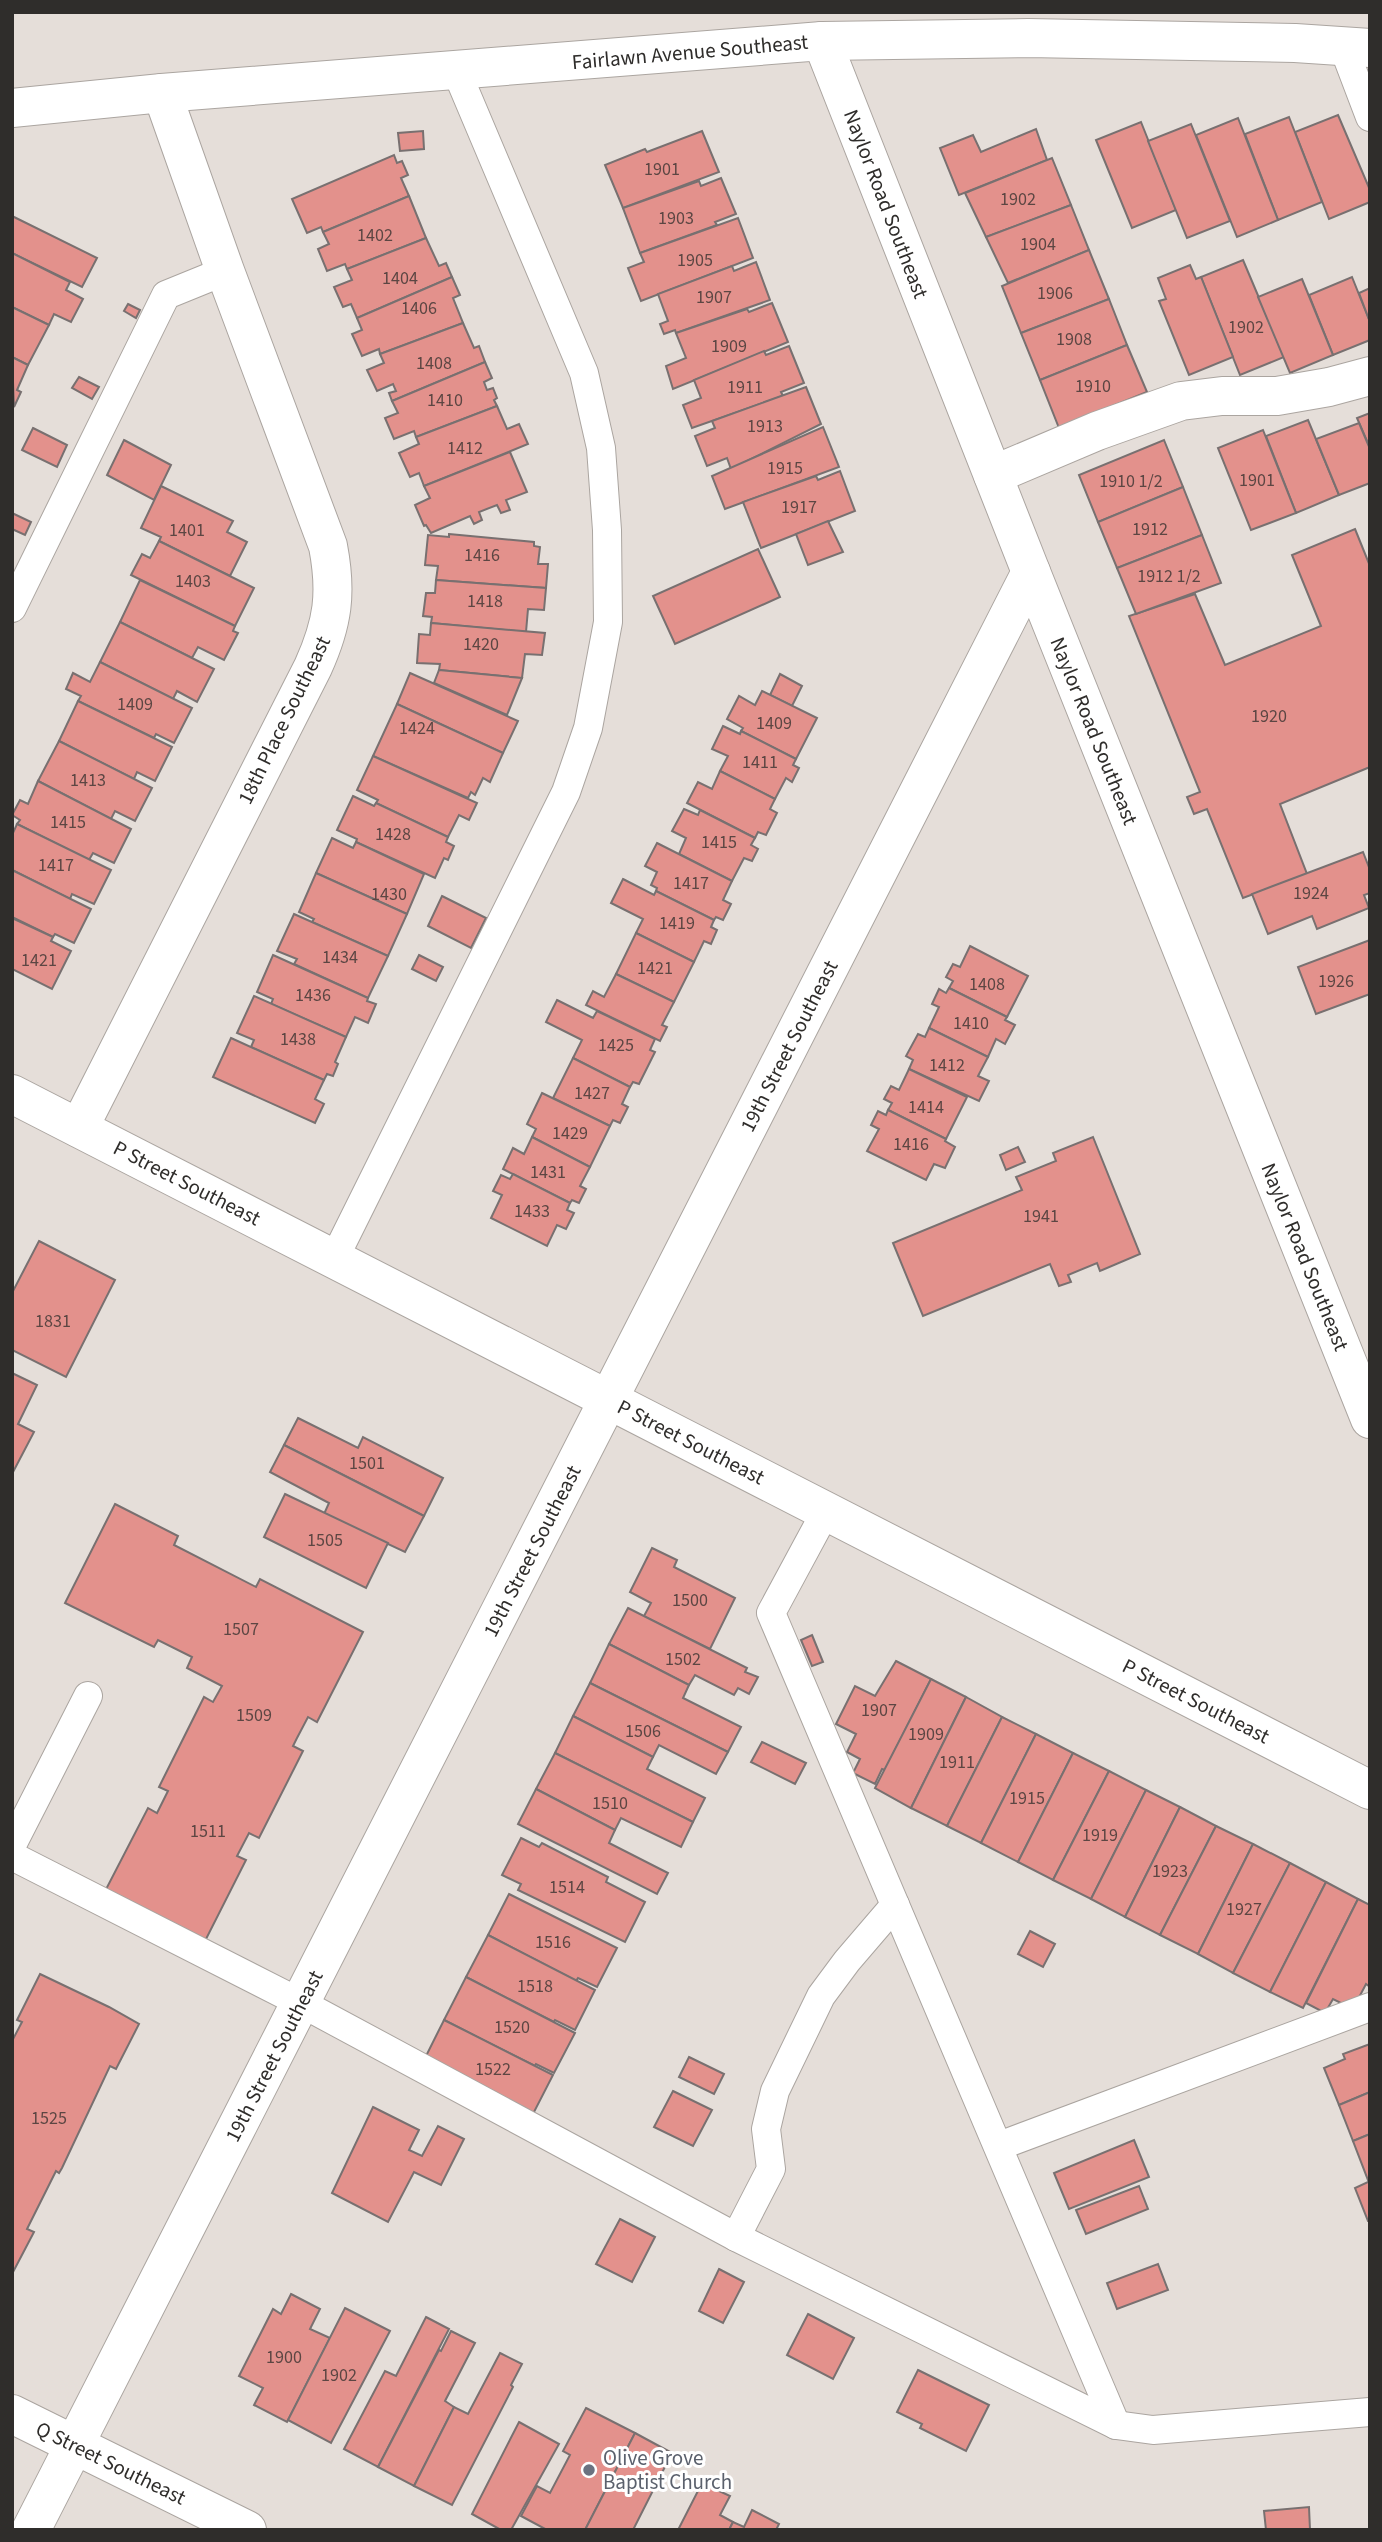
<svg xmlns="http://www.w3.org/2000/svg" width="1382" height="2542" viewBox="0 0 1382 2542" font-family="'Source Sans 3',sans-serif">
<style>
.building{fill:#e3918c;stroke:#787070;stroke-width:2}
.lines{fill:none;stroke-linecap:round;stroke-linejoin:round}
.service-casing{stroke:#aba5a0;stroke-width:30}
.minor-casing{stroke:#aba5a0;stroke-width:40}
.service{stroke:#fff;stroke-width:28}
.minor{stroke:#fff;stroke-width:38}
.worship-dot{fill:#6b7280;stroke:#fff;stroke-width:2.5}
.labels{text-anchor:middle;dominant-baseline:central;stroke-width:6;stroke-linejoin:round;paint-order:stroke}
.number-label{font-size:18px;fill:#5c4643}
.street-label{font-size:21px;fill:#2f2d2b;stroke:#fff}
.worship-label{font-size:21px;fill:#5b616d;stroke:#fff;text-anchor:start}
</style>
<rect width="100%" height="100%" fill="#e5ded9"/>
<!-- building -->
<g class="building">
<polygon points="1338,115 1370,190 1370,202 1329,219 1295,132"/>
<polygon points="1289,117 1322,202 1278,220 1245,134"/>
<polygon points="1238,118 1278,220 1237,237 1196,135"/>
<polygon points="1141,122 1176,210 1132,228 1096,140"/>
<polygon points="1191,124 1230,221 1187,238 1148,141"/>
<polygon points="1036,129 1047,160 959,195 940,148 973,135 981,152"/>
<polygon points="423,131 424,149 400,151 398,133"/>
<polygon points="702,131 719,172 623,208 605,165 645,149 647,152"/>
<polygon points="394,155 397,163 402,161 408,175 401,178 409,196 323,232 321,227 307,233 292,199"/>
<polygon points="1052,158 1071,205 986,237 965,193"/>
<polygon points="721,178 736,214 715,222 717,225 640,253 623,208 699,181 701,186"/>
<polygon points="409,196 426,238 347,269 345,264 327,271 318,249 329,244 323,232"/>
<polygon points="1071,205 1089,250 1008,283 986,237"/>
<polygon points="12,216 97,258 82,287 12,253"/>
<polygon points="738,218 753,258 641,301 628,268 644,262 640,253"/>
<polygon points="426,238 439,266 446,263 452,277 357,318 351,304 343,307 334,287 352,280 347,269"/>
<polygon points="1089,250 1109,299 1021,333 1002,286"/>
<polygon points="12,253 70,282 66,290 83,299 71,322 54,314 49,325 12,307"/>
<polygon points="1243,260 1284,357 1240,375 1201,277"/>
<polygon points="756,262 770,300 676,333 675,330 664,334 660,324 668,321 658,294 732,266 734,271"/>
<polygon points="1190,265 1196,279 1201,277 1233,357 1189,375 1159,301 1166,299 1158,278"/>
<polygon points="452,277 460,295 453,298 463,323 380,354 379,349 362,356 352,334 362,330 357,318"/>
<polygon points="1352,277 1370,322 1370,340 1333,355 1309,295"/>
<polygon points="1302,279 1333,355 1290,373 1258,297"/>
<polygon points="1370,288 1370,322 1359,293"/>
<polygon points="1109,299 1127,345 1040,380 1021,333"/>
<polygon points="772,303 788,342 673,389 666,366 686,358 676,333 747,309 749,312"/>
<polygon points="128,304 140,310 136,318 124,311"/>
<polygon points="12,307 49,325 28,365 12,357"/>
<polygon points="463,323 474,348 479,346 485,362 392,401 389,393 396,391 393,384 377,391 367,370 384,363 380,354"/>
<polygon points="1127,345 1147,392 1059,428 1040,380"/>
<polygon points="789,346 804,383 781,392 783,396 692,428 683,405 701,398 694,380 764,351 766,355"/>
<polygon points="12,357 28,365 17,390 21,392 14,407"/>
<polygon points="485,362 492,378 484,382 487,390 493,388 497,398 494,400 497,406 416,437 414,431 394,439 385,418 398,413 392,401"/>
<polygon points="79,377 99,387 92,399 72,388"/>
<polygon points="806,387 821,424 731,469 727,458 707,466 695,436 715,428 712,421"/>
<polygon points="497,406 507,429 519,424 528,444 424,486 419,473 410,477 399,453 419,444 416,437"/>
<polygon points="1370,413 1370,448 1357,418"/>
<polygon points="1308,420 1339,495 1296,513 1266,436"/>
<polygon points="1359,423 1370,449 1370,483 1339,495 1316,439"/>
<polygon points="823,427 839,467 725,509 712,476"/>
<polygon points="33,428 67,445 57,467 22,450"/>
<polygon points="1263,430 1296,513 1251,530 1218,448"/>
<polygon points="124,440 171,465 154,500 107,475"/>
<polygon points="1164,440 1183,487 1098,522 1079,475"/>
<polygon points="510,452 527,492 506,500 510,510 501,513 497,505 479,512 482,520 474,524 470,516 431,533 426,525 424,526 415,505 430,498 424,486"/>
<polygon points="840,471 855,511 761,548 743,502 816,476 818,480"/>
<polygon points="161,486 233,521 227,532 247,542 230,576 159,541 161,537 141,528"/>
<polygon points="1183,487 1202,535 1117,568 1098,522"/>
<polygon points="12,513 31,522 25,535 12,529"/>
<polygon points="828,521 843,552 808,565 796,534"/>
<polygon points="1355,529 1370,566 1370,767 1280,804 1307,874 1243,898 1207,809 1194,814 1187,797 1200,792 1129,616 1195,594 1225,665 1321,626 1292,555"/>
<polygon points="449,534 534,542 534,546 540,547 538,564 548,564 546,588 436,580 438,566 425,565 428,535 449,537"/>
<polygon points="1202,535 1221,583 1136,614 1117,568"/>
<polygon points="159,541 254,588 235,626 131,575 142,554 150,558"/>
<polygon points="758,549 780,597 675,644 653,596"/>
<polygon points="140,580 235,626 233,631 238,633 224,660 198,647 192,658 120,622"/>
<polygon points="436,580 546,588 544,610 528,609 526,632 431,623 432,617 423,616 426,593 435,593"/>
<polygon points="120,622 214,669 197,702 177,691 173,699 100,662"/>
<polygon points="431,623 545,633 542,655 525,654 522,678 439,670 440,664 417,663 419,634 430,635"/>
<polygon points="100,662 192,708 174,743 156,734 154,738 78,701 81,696 66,689 73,673 90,682"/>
<polygon points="439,670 522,678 507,715 434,683"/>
<polygon points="410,673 518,721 503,753 397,704"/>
<polygon points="780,674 802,686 792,706 770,695"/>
<polygon points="762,691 817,718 796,759 741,731 743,728 727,719 739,696 755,705"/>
<polygon points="78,701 172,747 155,781 137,772 134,779 59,741"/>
<polygon points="397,704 503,753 490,782 483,778 475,795 471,792 468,798 373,756"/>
<polygon points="723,726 740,734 741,731 796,759 793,765 799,768 792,782 786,778 775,799 720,771 728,756 712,749"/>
<polygon points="59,741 152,788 135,821 115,811 111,819 38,781"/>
<polygon points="373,756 477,803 469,820 459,815 448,837 376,803 378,800 357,790"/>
<polygon points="720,771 775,799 770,809 777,813 766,835 758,832 755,838 687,803 698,782 712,789"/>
<polygon points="38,781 131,829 114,863 93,853 89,860 17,824 20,820 12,815 20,800 28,804"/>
<polygon points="353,796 374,806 376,803 448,837 446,842 454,846 448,860 444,858 435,878 356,842 357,839 337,830"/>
<polygon points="684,809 698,815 700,810 755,838 751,845 758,849 752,861 744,858 732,881 679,854 686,838 672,831"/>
<polygon points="17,824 111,870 94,904 72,894 70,899 12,870 12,835"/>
<polygon points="332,838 353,848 356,842 424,874 407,914 316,873"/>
<polygon points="657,843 732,881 723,900 731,904 723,920 716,917 714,920 656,891 657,888 651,885 657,872 645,866"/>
<polygon points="1363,852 1370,870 1370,893 1364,895 1369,908 1317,929 1312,916 1268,934 1252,894"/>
<polygon points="12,870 91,909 74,943 55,934 53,937 12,917"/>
<polygon points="316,873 407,914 388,956 312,922 314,919 299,912"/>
<polygon points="623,879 654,895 656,891 714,920 711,927 717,930 711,944 704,941 694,962 636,933 643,919 611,903"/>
<polygon points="442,896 486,918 471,948 428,926"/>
<polygon points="294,914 388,956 368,998 294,964 297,959 277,951"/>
<polygon points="12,918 53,937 51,941 71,951 52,989 12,969"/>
<polygon points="636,933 694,962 674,1002 616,974"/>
<polygon points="1370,940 1370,994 1316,1014 1298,967"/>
<polygon points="970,946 1028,976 1007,1017 949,988 953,981 946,977 953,964 960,967"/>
<polygon points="273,955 368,998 367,1001 376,1004 368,1023 355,1017 346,1037 271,1004 273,999 257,992"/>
<polygon points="419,955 443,967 436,981 412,969"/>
<polygon points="616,974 674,1002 662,1025 667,1027 660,1041 586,1005 593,991 604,997"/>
<polygon points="949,988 1007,1017 1005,1020 1015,1025 1005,1044 996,1039 988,1057 929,1028 939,1007 932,1004 939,989 946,993"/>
<polygon points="254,996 346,1037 335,1062 338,1064 333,1076 327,1074 324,1080 251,1047 254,1040 237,1033"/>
<polygon points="557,1000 593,1018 597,1011 655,1039 650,1050 655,1052 639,1084 633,1082 630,1087 573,1058 582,1040 546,1022"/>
<polygon points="929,1028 988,1057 978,1076 989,1081 979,1101 909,1069 913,1060 906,1056 918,1034 925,1037"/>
<polygon points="231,1038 324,1080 315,1099 324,1104 315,1123 213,1077"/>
<polygon points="573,1058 630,1087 622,1104 628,1107 620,1123 613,1120 610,1126 553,1098"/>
<polygon points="909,1069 967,1097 946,1139 888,1110 892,1103 884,1099 891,1086 899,1090"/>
<polygon points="542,1093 610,1126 590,1167 532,1137 536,1129 527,1124"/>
<polygon points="888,1110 946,1139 945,1141 955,1147 945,1168 934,1164 926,1180 867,1151 879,1129 871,1125 878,1111 886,1115"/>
<polygon points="532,1137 590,1167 580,1186 586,1189 579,1203 572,1200 570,1203 503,1169 513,1148 524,1154"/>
<polygon points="1093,1137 1140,1254 1100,1271 1097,1263 1068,1275 1071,1282 1059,1286 1050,1264 923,1316 893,1243 1022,1190 1016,1177 1056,1161 1053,1153"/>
<polygon points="1018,1147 1025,1162 1006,1170 1000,1155"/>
<polygon points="513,1174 570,1203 567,1210 574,1213 566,1229 557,1225 547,1246 491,1218 502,1195 493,1191 501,1175 510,1179"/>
<polygon points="39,1241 115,1280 66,1377 12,1350 12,1293"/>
<polygon points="12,1373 37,1385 18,1424 34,1432 12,1474"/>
<polygon points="298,1418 358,1448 363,1437 443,1478 424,1516 284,1445"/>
<polygon points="284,1445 424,1516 405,1552 324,1514 329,1503 270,1472"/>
<polygon points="285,1494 388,1543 366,1588 264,1537"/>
<polygon points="115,1504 178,1536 174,1545 256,1587 260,1579 363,1632 317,1722 308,1717 297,1738 293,1746 303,1751 259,1838 249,1833 237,1856 246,1860 202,1947 102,1897 148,1808 157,1813 168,1791 159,1787 204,1697 213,1702 222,1686 187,1668 192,1657 158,1640 154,1647 65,1603"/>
<polygon points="652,1548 677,1560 674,1567 735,1598 710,1649 645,1617 644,1616 651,1603 630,1592"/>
<polygon points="628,1608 747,1668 745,1672 758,1677 749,1694 738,1688 734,1695 695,1675 689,1685 609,1644"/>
<polygon points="812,1635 823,1662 812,1666 801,1640"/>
<polygon points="609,1644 689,1685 683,1698 741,1727 728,1752 590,1683"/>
<polygon points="896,1661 931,1679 885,1770 882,1769 875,1784 853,1773 860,1759 847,1752 856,1734 836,1724 855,1686 875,1696"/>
<polygon points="931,1679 966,1697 911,1808 875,1788"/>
<polygon points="590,1683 728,1752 716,1774 659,1745 653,1757 573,1716"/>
<polygon points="966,1697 1002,1717 947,1826 911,1808"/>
<polygon points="573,1716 653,1757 647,1769 705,1798 693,1822 555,1753"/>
<polygon points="1002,1717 1036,1734 981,1843 947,1826"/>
<polygon points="1036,1734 1073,1753 1018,1862 981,1843"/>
<polygon points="762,1742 806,1763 795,1784 751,1762"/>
<polygon points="555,1753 693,1822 681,1847 621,1818 615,1830 536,1789"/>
<polygon points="1073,1753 1109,1771 1053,1880 1018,1862"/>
<polygon points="1109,1771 1146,1790 1091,1899 1053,1880"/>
<polygon points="536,1789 615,1830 609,1843 668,1873 657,1894 518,1824"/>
<polygon points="1146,1790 1180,1807 1125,1917 1091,1899"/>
<polygon points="1180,1807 1216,1826 1160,1935 1125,1917"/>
<polygon points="1216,1826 1253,1844 1198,1954 1160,1935"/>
<polygon points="521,1838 539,1847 542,1843 608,1877 606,1882 645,1902 625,1942 518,1890 521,1884 502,1875"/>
<polygon points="1253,1844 1290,1863 1233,1973 1198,1954"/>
<polygon points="1290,1863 1326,1882 1270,1992 1233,1973"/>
<polygon points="1326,1882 1358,1899 1303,2008 1270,1992"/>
<polygon points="509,1894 617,1948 597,1987 578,1978 576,1981 488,1935"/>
<polygon points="1358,1899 1370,1905 1370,1987 1366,1984 1353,2009 1333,1999 1325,2013 1306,2003"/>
<polygon points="1030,1931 1055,1944 1043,1967 1018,1954"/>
<polygon points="488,1935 595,1990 575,2030 555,2020 554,2022 466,1977"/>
<polygon points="40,1974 109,2007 139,2024 116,2069 110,2066 62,2168 59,2173 56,2171 27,2229 34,2232 12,2274 12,2041 22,2022 17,2020"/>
<polygon points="466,1977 575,2033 554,2073 536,2064 535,2066 444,2020"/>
<polygon points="444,2020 553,2075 533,2114 426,2056"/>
<polygon points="1370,2044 1370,2092 1339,2105 1324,2068 1345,2059 1343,2054"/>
<polygon points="689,2057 724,2074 714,2094 679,2077"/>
<polygon points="673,2091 712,2110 693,2146 654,2127"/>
<polygon points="1370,2092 1370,2134 1353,2141 1339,2105"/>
<polygon points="373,2107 419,2130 409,2150 422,2156 438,2126 464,2139 441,2185 414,2172 388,2222 332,2193"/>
<polygon points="1370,2134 1370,2179 1368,2180 1353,2141"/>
<polygon points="1134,2140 1149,2177 1069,2209 1054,2173"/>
<polygon points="1370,2181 1370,2221 1368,2221 1355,2188"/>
<polygon points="1139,2186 1148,2209 1086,2234 1076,2210"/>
<polygon points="620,2219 655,2237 632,2282 596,2264"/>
<polygon points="1158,2264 1168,2290 1117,2309 1107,2283"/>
<polygon points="719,2269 744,2282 723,2323 699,2311"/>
<polygon points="291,2294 320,2309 310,2329 330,2338 287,2422 254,2405 263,2388 239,2376 273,2309 281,2314"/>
<polygon points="345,2308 390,2331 331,2443 288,2420"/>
<polygon points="808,2314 854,2338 833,2379 787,2355"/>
<polygon points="426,2317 449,2329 378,2467 344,2449 385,2371 396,2376"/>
<polygon points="451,2331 475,2343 445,2401 454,2407 414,2486 378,2467 439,2350 441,2351"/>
<polygon points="500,2353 522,2364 511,2385 513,2387 452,2505 414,2486 454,2407 468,2414"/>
<polygon points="918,2370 989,2405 966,2451 920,2428 922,2424 897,2412"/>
<polygon points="586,2408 635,2433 585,2530 547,2530 521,2516 537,2486 550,2493 570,2455 563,2451"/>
<polygon points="519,2422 559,2444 511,2530 501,2530 472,2514"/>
<polygon points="635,2433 672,2453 633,2530 585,2530"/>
<polygon points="702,2483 730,2496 720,2515 733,2522 729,2530 678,2530"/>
<polygon points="1309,2507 1310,2530 1266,2530 1264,2511"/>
<polygon points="752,2510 779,2524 776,2530 729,2530 733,2522 744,2527"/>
</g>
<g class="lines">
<defs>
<g id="service">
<polyline points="1343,46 1370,117"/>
<polyline points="12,608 166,295 225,271"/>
<polyline points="334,1259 566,792 588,728 608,622 607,530 601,448 584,373 456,70"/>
<polyline points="826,1511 771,1613 1116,2425"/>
<polyline points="12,1845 88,1696"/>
<polyline points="12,1856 301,2003 736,2237 1116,2425 1153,2430 1370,2412"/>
<polyline points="999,2146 1370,2007"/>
<polyline points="736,2237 771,2169 766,2129 775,2091 821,1996 847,1961 895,1905"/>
</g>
<g id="minor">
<polyline points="822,41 1031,572 1370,1419"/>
<polyline points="12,108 162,93 822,41 1028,38 1295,43 1370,48"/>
<polyline points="993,475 1097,431 1181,401 1222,396 1277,396 1329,387 1370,376"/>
<polyline points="12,1094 1370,1790"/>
<path d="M79,1128l234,-461c20,-44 24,-74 15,-121l-103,-275 -63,-178"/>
<polyline points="12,2414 247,2530"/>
<polyline points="31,2530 1031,572"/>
</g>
</defs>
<!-- service casing -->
<use href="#service" class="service-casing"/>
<!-- minor casing -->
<use href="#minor" class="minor-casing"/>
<!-- service -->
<use href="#service" class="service"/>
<!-- minor -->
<use href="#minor" class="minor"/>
</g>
<!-- markers -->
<circle class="worship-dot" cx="589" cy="2470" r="7"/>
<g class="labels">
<!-- number labels -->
<g class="number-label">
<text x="662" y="169">1901</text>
<text x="1018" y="199">1902</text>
<text x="676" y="218">1903</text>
<text x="375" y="235">1402</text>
<text x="1038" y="244">1904</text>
<text x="695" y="260">1905</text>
<text x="400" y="278">1404</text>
<text x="1055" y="293">1906</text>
<text x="714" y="297">1907</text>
<text x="419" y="308">1406</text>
<text x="1246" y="327">1902</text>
<text x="1074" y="339">1908</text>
<text x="729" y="346">1909</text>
<text x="434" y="363">1408</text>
<text x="1093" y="386">1910</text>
<text x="745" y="387">1911</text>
<text x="445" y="400">1410</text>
<text x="765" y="426">1913</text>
<text x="465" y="448">1412</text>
<text x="785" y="468">1915</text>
<text x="1257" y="480">1901</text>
<text x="1131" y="481">1910 1/2</text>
<text x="799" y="507">1917</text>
<text x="1150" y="529">1912</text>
<text x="187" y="530">1401</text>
<text x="482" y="555">1416</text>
<text x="1169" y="576">1912 1/2</text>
<text x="193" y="581">1403</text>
<text x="485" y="601">1418</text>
<text x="481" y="644">1420</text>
<text x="135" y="704">1409</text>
<text x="1269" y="716">1920</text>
<text x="774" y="723">1409</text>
<text x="417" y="728">1424</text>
<text x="760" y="762">1411</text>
<text x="88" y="780">1413</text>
<text x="68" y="822">1415</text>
<text x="393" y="834">1428</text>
<text x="719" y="842">1415</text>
<text x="56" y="865">1417</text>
<text x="691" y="883">1417</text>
<text x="1311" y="893">1924</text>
<text x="389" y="894">1430</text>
<text x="677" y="923">1419</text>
<text x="340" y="957">1434</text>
<text x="39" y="960">1421</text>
<text x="655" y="968">1421</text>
<text x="1336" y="981">1926</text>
<text x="987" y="984">1408</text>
<text x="313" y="995">1436</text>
<text x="971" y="1023">1410</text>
<text x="298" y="1039">1438</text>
<text x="616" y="1045">1425</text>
<text x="947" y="1065">1412</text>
<text x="592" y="1093">1427</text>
<text x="926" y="1107">1414</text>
<text x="570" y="1133">1429</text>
<text x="911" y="1144">1416</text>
<text x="548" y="1172">1431</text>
<text x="532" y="1211">1433</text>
<text x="1041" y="1216">1941</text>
<text x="53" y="1321">1831</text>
<text x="367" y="1463">1501</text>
<text x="325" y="1540">1505</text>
<text x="690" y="1600">1500</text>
<text x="241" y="1629">1507</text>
<text x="683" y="1659">1502</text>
<text x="879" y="1710">1907</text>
<text x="254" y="1715">1509</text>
<text x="643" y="1731">1506</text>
<text x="926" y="1734">1909</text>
<text x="957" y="1762">1911</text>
<text x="1027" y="1798">1915</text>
<text x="610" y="1803">1510</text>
<text x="208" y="1831">1511</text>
<text x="1100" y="1835">1919</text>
<text x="1170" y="1871">1923</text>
<text x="567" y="1887">1514</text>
<text x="1244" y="1909">1927</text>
<text x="553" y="1942">1516</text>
<text x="535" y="1986">1518</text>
<text x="512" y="2027">1520</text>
<text x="493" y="2069">1522</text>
<text x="49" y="2118">1525</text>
<text x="284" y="2357">1900</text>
<text x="339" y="2375">1902</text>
</g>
<!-- street labels -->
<g class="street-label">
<text transform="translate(690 52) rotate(-5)">Fairlawn Avenue Southeast</text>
<text transform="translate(886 204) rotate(69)">Naylor Road Southeast</text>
<text transform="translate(284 720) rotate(-64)">18th Place Southeast</text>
<text transform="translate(1094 731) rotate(68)">Naylor Road Southeast</text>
<text transform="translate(789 1046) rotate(-63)">19th Street Southeast</text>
<text transform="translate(187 1183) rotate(27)">P Street Southeast</text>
<text transform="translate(1305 1257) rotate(68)">Naylor Road Southeast</text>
<text transform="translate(691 1442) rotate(27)">P Street Southeast</text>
<text transform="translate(532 1551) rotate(-63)">19th Street Southeast</text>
<text transform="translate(1196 1701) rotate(27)">P Street Southeast</text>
<text transform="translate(274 2056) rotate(-63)">19th Street Southeast</text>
<text transform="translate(111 2463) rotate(26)">Q Street Southeast</text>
</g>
<!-- worship labels -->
<g class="worship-label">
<text x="603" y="2458">Olive Grove<tspan x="603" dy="24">Baptist Church</tspan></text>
</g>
</g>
<!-- border -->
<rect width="1382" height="2542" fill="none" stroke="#2f2d2b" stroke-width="28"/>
</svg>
